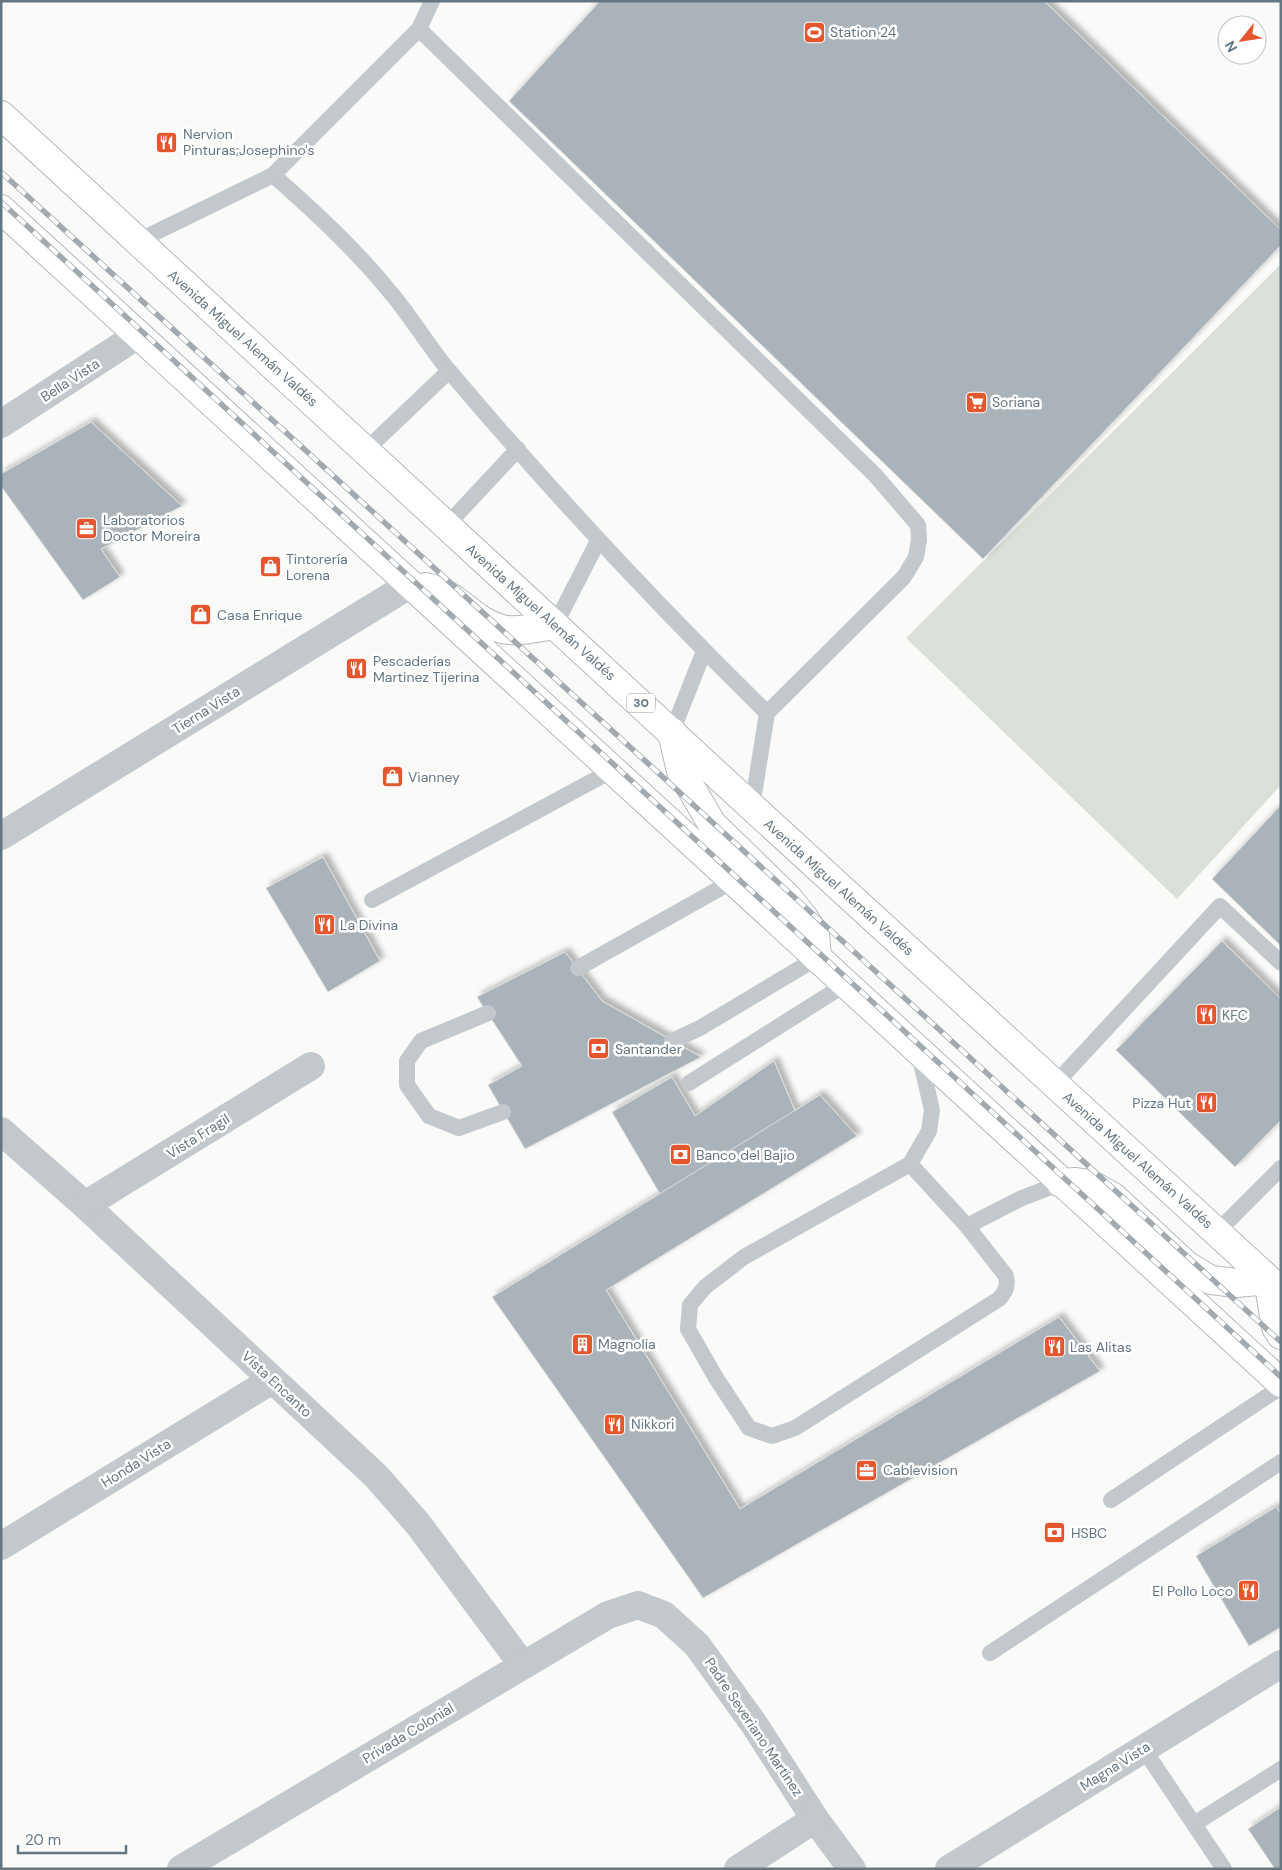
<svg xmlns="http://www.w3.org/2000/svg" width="1282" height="1870" viewBox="0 0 1282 1870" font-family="'DM Sans',sans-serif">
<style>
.grass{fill:#dadfd7}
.building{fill:#aab3b9;stroke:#dcdcda;filter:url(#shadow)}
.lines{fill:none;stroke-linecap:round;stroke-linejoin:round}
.highway-casing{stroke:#b4b9bd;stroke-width:30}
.lane{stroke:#c3c8cc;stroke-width:16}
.street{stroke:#c3c8cc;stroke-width:28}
.highway{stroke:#fff;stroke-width:28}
.rail-casing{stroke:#a2aab0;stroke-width:5.5}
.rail{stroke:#fff;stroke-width:4;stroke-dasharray:11;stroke-linecap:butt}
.labels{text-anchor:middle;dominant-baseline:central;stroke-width:5;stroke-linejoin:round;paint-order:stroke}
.shield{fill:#fff;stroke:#939fa8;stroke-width:1}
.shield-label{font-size:12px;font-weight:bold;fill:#657683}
.poi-label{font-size:14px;fill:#657683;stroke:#fff;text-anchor:start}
.street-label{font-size:14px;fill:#657683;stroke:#fff}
</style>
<defs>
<filter id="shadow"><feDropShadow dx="4.5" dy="-4.5" stdDeviation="2.5" flood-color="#0004"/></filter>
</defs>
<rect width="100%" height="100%" fill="#fafaf8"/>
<!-- grass -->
<polygon class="grass" points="1281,264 1281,785 1177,899 906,638"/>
<!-- building -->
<g class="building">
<polygon points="600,1 1044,1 1281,230 1281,245 983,559 509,101"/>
<polygon points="91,422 182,506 101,549 120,577 83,600 1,486 1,474"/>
<polygon points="1281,805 1281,946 1212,879"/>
<polygon points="323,857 380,961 328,992 266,888"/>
<polygon points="1222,941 1281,999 1281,1120 1235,1167 1116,1050"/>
<polygon points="565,952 602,1001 701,1057 525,1149 488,1085 522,1066 477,997"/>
<polygon points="774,1061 795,1111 660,1194 612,1112 672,1077 695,1116"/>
<polygon points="820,1095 857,1136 606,1290 740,1509 1059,1317 1100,1371 703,1598 492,1297"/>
<polygon points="1276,1507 1281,1514 1281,1627 1249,1646 1196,1556"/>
<polygon points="1281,1807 1281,1869 1275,1869 1248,1829"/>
</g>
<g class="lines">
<defs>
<g id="highway">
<polyline points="1,115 752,807 1281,1291"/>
<polyline points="1,209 1281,1383"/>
<path d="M425,587c33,6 49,36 77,42 16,4 37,-2 53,-4"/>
<polyline points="672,732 681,771 712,824 788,898 804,918 815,935 817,958"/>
<polyline points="1061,1183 1076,1182 1090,1184 1113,1197 1186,1265 1211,1280 1236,1283 1268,1280 1276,1327 1281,1335"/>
</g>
</defs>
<!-- highway casing -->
<use href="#highway" class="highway-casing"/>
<!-- lane -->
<g class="lane">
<polyline points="419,29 432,1"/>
<path d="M273,175c42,37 83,75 118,118 21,25 38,54 59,79 100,118 206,232 317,341"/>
<polyline points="138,241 273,175 419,29 875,475 918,525 919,540 916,557 904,577 767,713 752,807"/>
<polyline points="366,450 449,371"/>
<polyline points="447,525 518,449"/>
<polyline points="555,625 598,541"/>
<polyline points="672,732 704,651"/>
<polyline points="372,900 613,770"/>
<polyline points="578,968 733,881"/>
<polyline points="488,1013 421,1041 407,1061 407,1085 429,1116 459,1128 503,1112"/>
<polyline points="672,1041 700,1028 817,958"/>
<polyline points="689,1083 846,984"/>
<polyline points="1055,1084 1220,906 1281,963"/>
<path d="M910,1164l57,62 39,50c2,10 0,15 -7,23l-204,129 -23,8 -23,-8 -33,-50 -28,-49 2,-24 15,-18 39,-30z"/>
<polyline points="910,1164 929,1131 932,1110 919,1054"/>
<polyline points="967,1226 1022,1198 1061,1183"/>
<polyline points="1217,1232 1281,1168"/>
<polyline points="1111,1500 1281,1387"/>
<polyline points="990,1653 1281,1462"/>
<polyline points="1143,1748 1224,1869"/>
<polyline points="1194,1824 1281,1769"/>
</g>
<!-- street -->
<g class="street">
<polyline points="1,424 138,335"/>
<polyline points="1,836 411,584"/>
<polyline points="1,1131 85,1205 376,1476 418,1524 522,1664"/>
<polyline points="85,1205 311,1066"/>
<polyline points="1,1546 272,1380"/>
<polyline points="181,1869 608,1615 638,1605 664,1615 697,1645 754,1724 815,1819 852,1869"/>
<polyline points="738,1869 815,1819"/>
<polyline points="949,1869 1281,1664"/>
</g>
<!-- highway -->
<use href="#highway" class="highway"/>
<defs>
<g id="rail">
<polyline points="1,172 1281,1342"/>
<polyline points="1,202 1281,1377"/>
</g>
</defs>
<!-- rail casing -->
<use href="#rail" class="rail-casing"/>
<!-- rail -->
<use href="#rail" class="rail"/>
</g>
<!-- icons -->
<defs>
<symbol id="stadium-square" viewBox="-11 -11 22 22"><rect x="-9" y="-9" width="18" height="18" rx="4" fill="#e4572e" stroke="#fff"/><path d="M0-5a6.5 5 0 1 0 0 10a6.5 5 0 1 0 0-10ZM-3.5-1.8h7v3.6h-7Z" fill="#fff"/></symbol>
<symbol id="restaurant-square" viewBox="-11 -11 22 22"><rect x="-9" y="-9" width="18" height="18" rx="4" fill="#e4572e" stroke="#fff"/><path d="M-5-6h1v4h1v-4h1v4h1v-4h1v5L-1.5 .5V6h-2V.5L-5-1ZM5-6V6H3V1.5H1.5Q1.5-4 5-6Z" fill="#fff"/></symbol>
<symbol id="supermarket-square" viewBox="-11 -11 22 22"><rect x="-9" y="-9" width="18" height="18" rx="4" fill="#e4572e" stroke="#fff"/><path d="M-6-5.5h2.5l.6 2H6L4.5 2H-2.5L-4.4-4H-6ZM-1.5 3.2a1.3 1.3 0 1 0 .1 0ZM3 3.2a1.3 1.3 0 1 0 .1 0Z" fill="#fff"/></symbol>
<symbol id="office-square" viewBox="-11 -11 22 22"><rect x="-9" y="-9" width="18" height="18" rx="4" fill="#e4572e" stroke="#fff"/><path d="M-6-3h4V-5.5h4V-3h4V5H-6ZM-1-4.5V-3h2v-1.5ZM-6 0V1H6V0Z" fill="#fff"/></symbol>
<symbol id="shop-square" viewBox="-11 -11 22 22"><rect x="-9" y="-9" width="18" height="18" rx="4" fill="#e4572e" stroke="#fff"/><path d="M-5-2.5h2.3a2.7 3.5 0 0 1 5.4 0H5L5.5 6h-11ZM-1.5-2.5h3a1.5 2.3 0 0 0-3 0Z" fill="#fff"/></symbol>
<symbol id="bank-square" viewBox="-11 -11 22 22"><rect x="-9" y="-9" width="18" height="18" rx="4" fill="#e4572e" stroke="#fff"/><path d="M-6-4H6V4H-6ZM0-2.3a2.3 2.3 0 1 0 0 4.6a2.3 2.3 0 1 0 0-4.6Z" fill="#fff"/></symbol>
<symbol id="building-square" viewBox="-11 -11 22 22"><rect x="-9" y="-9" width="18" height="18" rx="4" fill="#e4572e" stroke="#fff"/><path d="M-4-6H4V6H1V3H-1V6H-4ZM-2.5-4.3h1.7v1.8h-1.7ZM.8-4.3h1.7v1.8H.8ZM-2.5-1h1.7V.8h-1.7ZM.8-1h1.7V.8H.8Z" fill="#fff"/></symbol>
</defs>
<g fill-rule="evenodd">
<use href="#stadium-square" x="802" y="20" width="25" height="25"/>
<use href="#restaurant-square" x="154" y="130" width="25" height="25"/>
<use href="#supermarket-square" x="964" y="390" width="25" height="25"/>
<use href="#office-square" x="74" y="516" width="25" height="25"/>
<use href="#shop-square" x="258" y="554" width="25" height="25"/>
<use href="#shop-square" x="188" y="602" width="25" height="25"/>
<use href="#restaurant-square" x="344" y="656" width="25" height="25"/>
<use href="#shop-square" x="380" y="764" width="25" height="25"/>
<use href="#restaurant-square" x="312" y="912" width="25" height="25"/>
<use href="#restaurant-square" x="1194" y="1002" width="25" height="25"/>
<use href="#bank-square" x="586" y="1036" width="25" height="25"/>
<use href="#restaurant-square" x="1194" y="1090" width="25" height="25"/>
<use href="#bank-square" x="668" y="1142" width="25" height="25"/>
<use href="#building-square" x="570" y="1332" width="25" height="25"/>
<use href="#restaurant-square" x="1042" y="1334" width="25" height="25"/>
<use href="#restaurant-square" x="602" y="1412" width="25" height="25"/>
<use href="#office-square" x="854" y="1458" width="25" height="25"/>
<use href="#bank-square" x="1042" y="1520" width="25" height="25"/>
<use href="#restaurant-square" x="1236" y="1578" width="25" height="25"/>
</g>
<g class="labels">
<!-- shield labels -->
<rect class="shield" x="627" y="693.5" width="28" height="19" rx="4"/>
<g class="shield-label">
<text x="641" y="703">30</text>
</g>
<!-- poi labels -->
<g class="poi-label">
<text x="830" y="32">Station 24</text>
<text x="183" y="134">Nervion<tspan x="183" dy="16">Pinturas;Josephino's</tspan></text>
<text x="992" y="402">Soriana</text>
<text x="103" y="520">Laboratorios<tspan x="103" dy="16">Doctor Moreira</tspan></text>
<text x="286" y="559">Tintorería<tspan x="286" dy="16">Lorena</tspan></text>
<text x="217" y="615">Casa Enrique</text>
<text x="373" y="661">Pescaderías<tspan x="373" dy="16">Martinez Tijerina</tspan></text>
<text x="408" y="777">Vianney</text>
<text x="340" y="925">La Divina</text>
<text x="1222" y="1015">KFC</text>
<text x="615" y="1049">Santander</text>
<text x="1191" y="1103" text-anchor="end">Pizza Hut</text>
<text x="696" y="1155">Banco del Bajio</text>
<text x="598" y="1344">Magnolia</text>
<text x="1070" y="1347">Las Alitas</text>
<text x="631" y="1424">Nikkori</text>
<text x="883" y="1470">Cablevision</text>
<text x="1071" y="1533">HSBC</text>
<text x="1233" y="1591" text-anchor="end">El Pollo Loco</text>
</g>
<!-- street labels -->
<g class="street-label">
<text transform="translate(243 338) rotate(42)">Avenida Miguel Alemán Valdés</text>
<text transform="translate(70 380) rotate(-33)">Bella Vista</text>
<text transform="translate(541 612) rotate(42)">Avenida Miguel Alemán Valdés</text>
<text transform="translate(206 710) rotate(-32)">Tierna Vista</text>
<text transform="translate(839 887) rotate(42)">Avenida Miguel Alemán Valdés</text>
<text transform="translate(198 1136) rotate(-32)">Vista Fragil</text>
<text transform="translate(1138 1160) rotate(42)">Avenida Miguel Alemán Valdés</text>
<text transform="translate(277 1384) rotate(43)">Vista Encanto</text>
<text transform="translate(136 1463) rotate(-32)">Honda Vista</text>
<text transform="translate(754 1727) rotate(56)">Padre Severiano Martínez</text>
<text transform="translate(408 1733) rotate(-31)">Privada Colonial</text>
<text transform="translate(1115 1766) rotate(-32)">Magna Vista</text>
</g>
</g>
<!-- border -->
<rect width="1282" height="1870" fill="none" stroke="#657683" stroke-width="5"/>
<!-- north arrow -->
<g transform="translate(1242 40) rotate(240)"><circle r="24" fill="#ffffff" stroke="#c1c8cd"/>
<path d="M0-4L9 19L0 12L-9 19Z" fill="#e4572e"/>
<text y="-8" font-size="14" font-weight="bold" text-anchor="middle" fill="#657683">N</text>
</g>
<!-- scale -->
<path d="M18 1845v8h108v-8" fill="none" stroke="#657683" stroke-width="2.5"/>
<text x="25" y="1845" font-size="15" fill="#657683" stroke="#ffffff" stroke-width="4" paint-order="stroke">20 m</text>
</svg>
